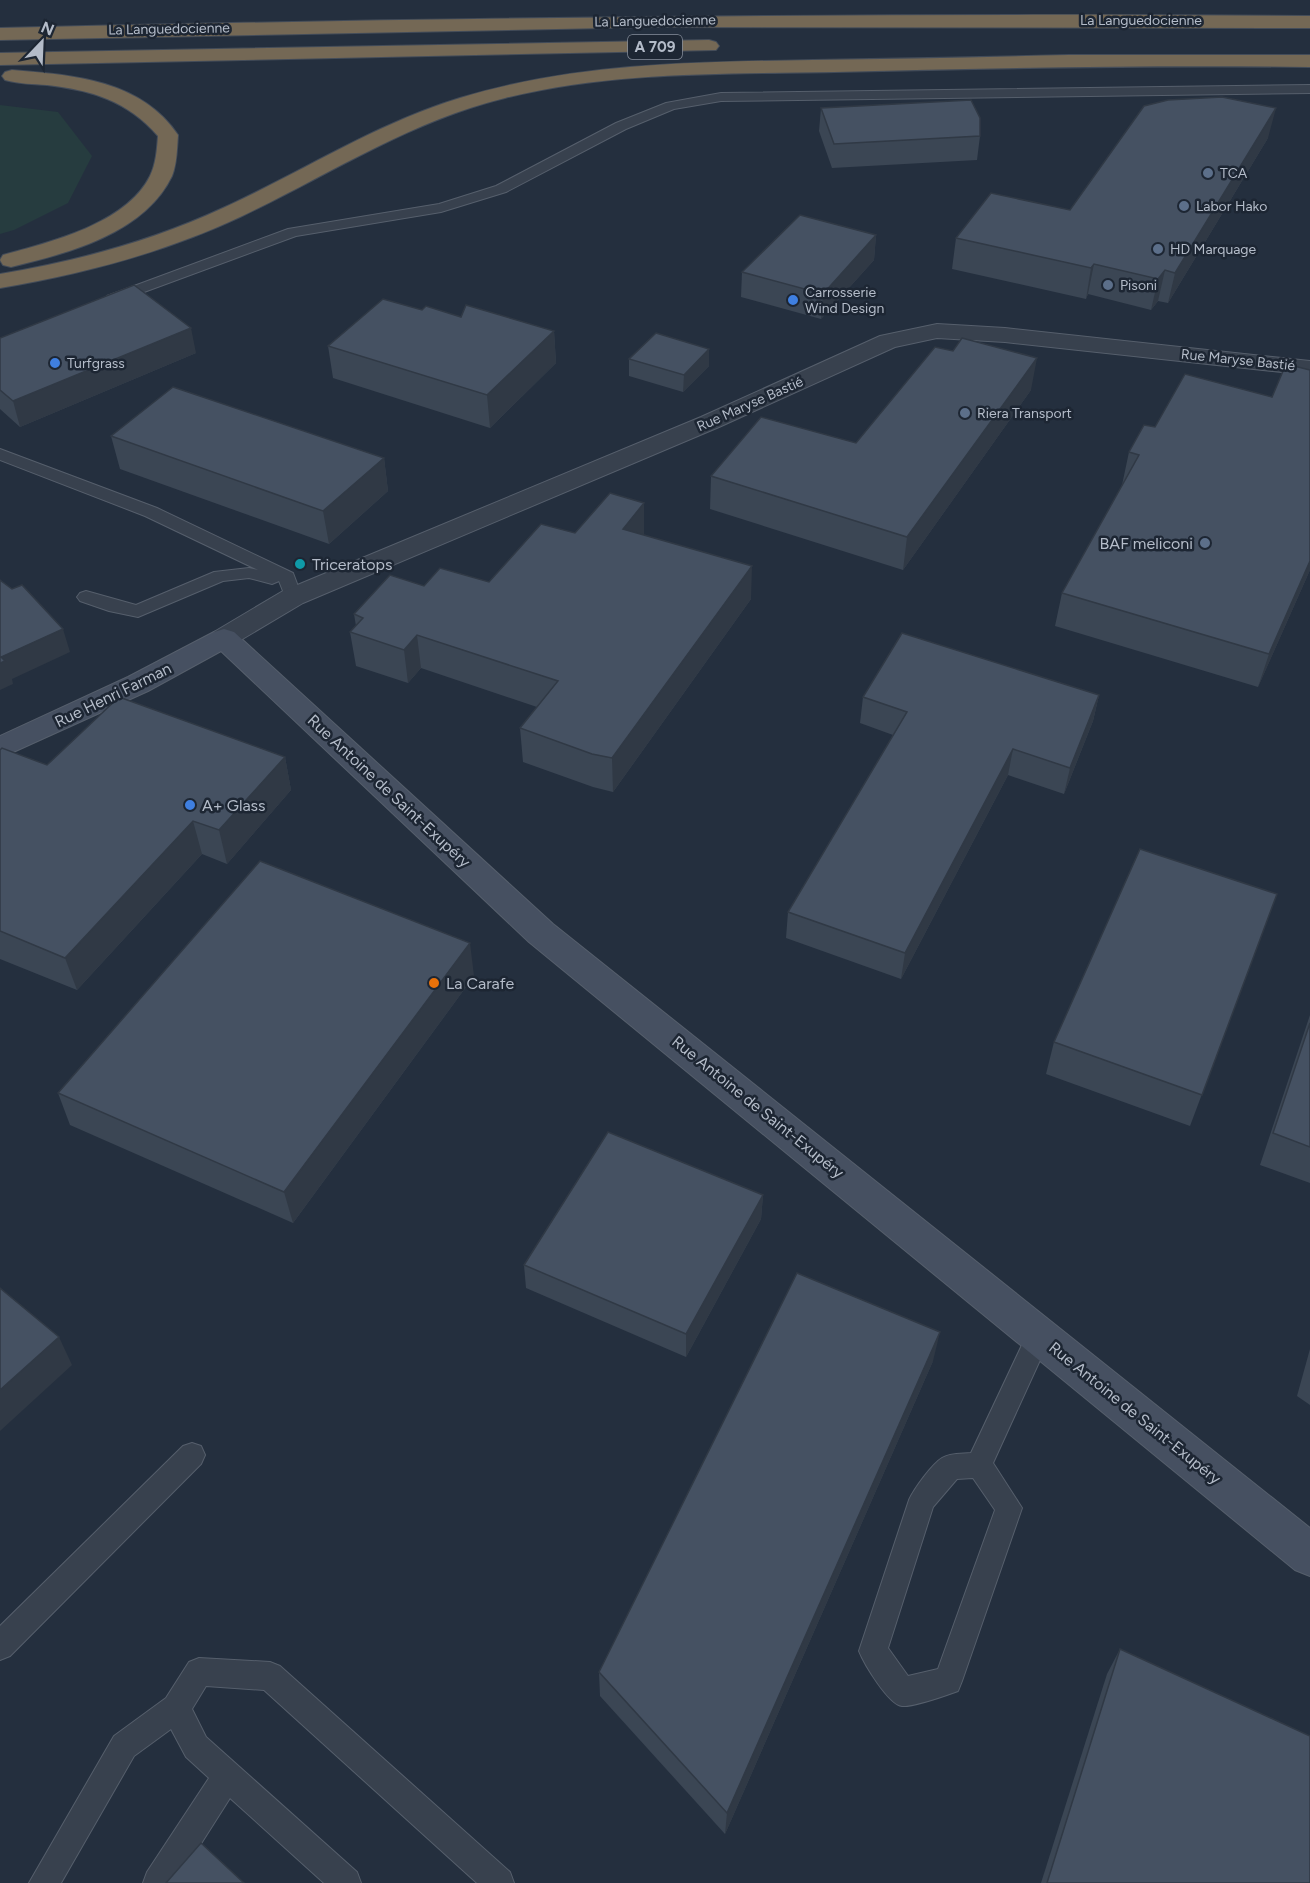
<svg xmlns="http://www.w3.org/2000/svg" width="1310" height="1883" viewBox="0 0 1310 1883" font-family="Figtree,sans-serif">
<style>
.green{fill:#263c3f}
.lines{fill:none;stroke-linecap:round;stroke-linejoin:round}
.lane-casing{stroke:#565f6c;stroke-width:2}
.street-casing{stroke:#565f6c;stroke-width:2}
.secondary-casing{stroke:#565f6c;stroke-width:2}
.highway-casing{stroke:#434c59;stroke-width:2}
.lane{fill:#38414e;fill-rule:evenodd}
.street{fill:#38414e;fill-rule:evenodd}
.secondary{fill:#465061;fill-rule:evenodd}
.highway{fill:#746855;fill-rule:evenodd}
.wall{fill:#3b4654}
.shaded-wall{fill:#303945}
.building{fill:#455162;stroke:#303945;stroke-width:1.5}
.service-dot{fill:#5c6f8a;stroke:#1d2633;stroke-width:2}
.shop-dot{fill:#3f7fe0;stroke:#1d2633;stroke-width:2}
.culture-dot{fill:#0f9aa8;stroke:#1d2633;stroke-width:2}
.food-dot{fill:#e8710a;stroke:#1d2633;stroke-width:2}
.labels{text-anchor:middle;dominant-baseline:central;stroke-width:5;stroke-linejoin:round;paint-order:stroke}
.far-street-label{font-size:14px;fill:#b4bcc9;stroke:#1d2633}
.far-poi-label{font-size:14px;fill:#b4bcc9;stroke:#1d2633;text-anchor:start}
.shield{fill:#1d2633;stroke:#878f9c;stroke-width:1.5}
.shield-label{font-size:15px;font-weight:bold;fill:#b4bcc9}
.poi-label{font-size:16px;fill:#b4bcc9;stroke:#1d2633;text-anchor:start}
.street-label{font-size:16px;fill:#b4bcc9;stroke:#1d2633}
</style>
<rect width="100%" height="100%" fill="#242f3e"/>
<!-- green -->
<polygon class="green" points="0,105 58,112 92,156 68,203 14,230 0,234"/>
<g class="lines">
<defs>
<g id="lane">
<polygon points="1310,85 1310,93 721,101 674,109 626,129 506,192 441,212 296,236 117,302 112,303 105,299 107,296 288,229 439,204 496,186 616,123 666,103 721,93"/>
<polygon points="0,449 157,508 293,573 302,597 299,601 287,601 279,581 272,584 249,578 223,581 138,617 109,611 80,601 77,597 80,593 86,591 136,605 214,572 249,568 258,570 145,516 0,460"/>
<path d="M1039,1325l9,3 3,8 -58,127 29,45 -60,173 -4,10c-11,4 -45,16 -56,15 -13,-1 -38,-42 -43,-55l50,-151c5,-11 23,-36 33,-42 8,-5 20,-4 29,-5l59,-125zM973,1478l22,32 -57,159 -30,7 -20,-28 45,-141 24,-28z"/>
<polygon points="192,1443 201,1446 205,1455 201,1464 10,1656 0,1660 0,1626 183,1446"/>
<polygon points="199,1658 270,1662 280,1666 510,1872 514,1883 477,1883 264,1690 206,1686 192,1709 206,1737 357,1872 361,1883 324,1883 230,1798 176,1883 143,1883 147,1872 209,1778 186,1757 171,1729 134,1756 61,1883 29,1883 114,1736 166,1698 189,1662"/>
</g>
<polygon id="street" points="937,324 1005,328 1310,361 1310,375 1005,342 937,338 895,347 719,427 303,603 234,644 224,647 214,644 210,638 214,632 283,591 701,417 880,336"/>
<polygon id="secondary" points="224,629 234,632 553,924 1310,1528 1310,1576 1295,1570 529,942 221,651 148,691 0,758 0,736 128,677 214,632"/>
<g id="highway">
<path d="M1146,15l164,1v12l-655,-1 -655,13v-12c382,-9 764,-14 1146,-13z"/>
<polygon points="709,40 716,42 719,46 716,50 0,65 0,53"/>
<path d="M1069,55h241v12c-158,-2 -316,1 -475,5 -110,2 -222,-1 -330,26 -95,23 -178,78 -265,119 -77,36 -157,57 -240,71v-14c78,-13 152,-33 223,-66 79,-36 154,-85 237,-110 115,-35 234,-36 353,-38 85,-1 171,-3 256,-5z"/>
<path d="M12,70c61,5 129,10 166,65 -1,13 -1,29 -6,41 -28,58 -104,77 -161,91l-8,-2 -3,-5 3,-5c47,-13 123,-31 147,-79 6,-12 7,-27 8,-40 -30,-35 -67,-46 -111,-51 -14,-1 -28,-1 -42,-5l-3,-4 3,-4z"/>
</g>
</defs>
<!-- lane casing -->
<use href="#lane" class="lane-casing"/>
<!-- street casing -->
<use href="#street" class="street-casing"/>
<!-- secondary casing -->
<use href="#secondary" class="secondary-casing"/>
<!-- highway casing -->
<use href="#highway" class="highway-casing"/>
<!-- lane -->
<use href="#lane" class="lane"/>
<!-- street -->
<use href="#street" class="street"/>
<!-- secondary -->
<use href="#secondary" class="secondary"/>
<!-- highway -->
<use href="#highway" class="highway"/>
</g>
<!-- wall -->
<g class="wall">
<polygon points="821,108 980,136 977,160 832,168 819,131"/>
<polygon points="1268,138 1168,303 1158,301 1151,310 1088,294 1086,299 952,269 956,238 1070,210"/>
<polygon points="876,235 874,260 821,319 741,297 742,272"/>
<polygon points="422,310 554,331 556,363 490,428 333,378 328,346"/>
<polygon points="0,338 196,353 20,427 0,409"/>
<polygon points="629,359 709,366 683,392 629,376"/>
<polygon points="1031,390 903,570 710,509 711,476 856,443"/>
<polygon points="1144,425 1310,570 1258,687 1055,626 1062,593 1122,485 1129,452"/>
<polygon points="111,436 384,458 388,491 329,544 120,469"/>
<polygon points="575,533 644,535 751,599 613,792 593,787 523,762 520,728 537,707 421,668 408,683 356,666 350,632 356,626 354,614 489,582"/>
<polygon points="1099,695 1093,721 1064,794 1008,775 901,979 786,938 788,912 893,735 860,723 863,697"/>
<polygon points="0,750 47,765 285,757 291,790 227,864 202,854 77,990 0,959"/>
<polygon points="1277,894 1190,1126 1046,1074 1054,1042"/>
<polygon points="474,976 293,1223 70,1125 58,1093"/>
<polygon points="1310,1015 1310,1183 1260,1165"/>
<polygon points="763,1195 761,1219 686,1357 526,1288 524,1265"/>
<polygon points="1310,1349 1310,1405 1297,1396"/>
<polygon points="933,1361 725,1834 600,1696 599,1672"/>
<polygon points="1120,1649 1310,1883 1041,1883 1107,1674"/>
</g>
<!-- shaded-wall -->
<g class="shaded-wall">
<polygon points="1276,108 1268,138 1168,303 1175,273"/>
<polygon points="876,235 874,260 821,319 823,294"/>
<polygon points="1094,264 1088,294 1086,299 1091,268"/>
<polygon points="1165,270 1158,301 1151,310 1158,279"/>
<polygon points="191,328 196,353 20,427 13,401"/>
<polygon points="554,331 556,363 490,428 487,395"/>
<polygon points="709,349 709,366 683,392 684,375"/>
<polygon points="1037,358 1031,390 903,570 907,537"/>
<polygon points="384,458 388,491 329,544 323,511"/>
<polygon points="644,503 644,536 623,529"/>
<polygon points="1310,561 1310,570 1258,687 1269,654"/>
<polygon points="752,566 751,599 613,792 612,758"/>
<polygon points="63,629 70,652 12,679 13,684 0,690 0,663 1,657"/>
<polygon points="417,635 421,668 408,683 404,650"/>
<polygon points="1099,695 1093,721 1064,794 1070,768"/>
<polygon points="1013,749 1008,775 901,979 905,953"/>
<polygon points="285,757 291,790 227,864 219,830"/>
<polygon points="193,821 202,854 77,990 65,958"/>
<polygon points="470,943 474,976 293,1223 284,1192"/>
<polygon points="763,1195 761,1219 686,1357 686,1334"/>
<polygon points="940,1332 933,1361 725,1834 727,1813"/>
<polygon points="59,1337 72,1365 0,1431 0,1390"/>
</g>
<!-- building -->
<g class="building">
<polygon points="1222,97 1276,108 1175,273 1165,270 1158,279 1094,264 1091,268 956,238 991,193 1070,210 1144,106 1168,100"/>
<polygon points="971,100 980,118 980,136 834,144 821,108"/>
<polygon points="800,215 876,235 823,294 742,272"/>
<polygon points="134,285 191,328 13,401 0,390 0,338"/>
<polygon points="383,299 422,310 426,306 461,317 466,305 554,331 487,395 328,346"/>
<polygon points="656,333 709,349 684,375 629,359"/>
<polygon points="962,338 1037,358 907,537 711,476 761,417 856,443 935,347 953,351"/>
<polygon points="1286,364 1310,370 1310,561 1269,654 1062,593 1139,455 1129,452 1144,425 1155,427 1185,374 1272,397"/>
<polygon points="173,387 384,458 323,511 111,436"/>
<polygon points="610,493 644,503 623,529 752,566 612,758 592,754 520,728 558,681 417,635 404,650 350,632 363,618 354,614 390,575 424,586 440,568 489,582 541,524 575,533"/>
<polygon points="0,580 12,589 22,585 63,629 1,657 5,661 0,663"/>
<polygon points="902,633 1099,695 1070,768 1013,749 905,953 788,912 907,712 863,697"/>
<polygon points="119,697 285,757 219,830 193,821 65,958 0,931 0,750 2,748 47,765"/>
<polygon points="1140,849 1277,894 1202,1095 1054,1042"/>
<polygon points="260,861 470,943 284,1192 58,1093"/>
<polygon points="1310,1023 1310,1147 1273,1133"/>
<polygon points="608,1132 763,1195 686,1334 524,1265"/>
<polygon points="797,1273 940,1332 727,1813 599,1672"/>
<polygon points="0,1288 59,1337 0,1390"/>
<polygon points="1120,1649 1310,1736 1310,1883 1047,1883"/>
<polygon points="201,1843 244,1883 166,1883"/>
</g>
<!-- markers -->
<g class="service-dot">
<circle cx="1208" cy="173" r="6"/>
<circle cx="1184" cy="206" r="6"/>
<circle cx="1158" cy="249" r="6"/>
<circle cx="1108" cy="285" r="6"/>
<circle cx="965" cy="413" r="6"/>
<circle cx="1205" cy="543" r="6"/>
</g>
<g class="shop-dot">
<circle cx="793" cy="300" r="6"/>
<circle cx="55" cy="363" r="6"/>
<circle cx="190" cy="805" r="6"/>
</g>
<circle class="culture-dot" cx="300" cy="564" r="6"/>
<circle class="food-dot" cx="434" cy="983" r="6"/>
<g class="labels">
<!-- far-street labels -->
<g class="far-street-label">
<text x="1141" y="20">La Languedocienne</text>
<text transform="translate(655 21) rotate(-1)">La Languedocienne</text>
<text transform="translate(169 29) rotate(-1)">La Languedocienne</text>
<text transform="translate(1238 360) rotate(6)">Rue Maryse Bastié</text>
<text transform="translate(750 404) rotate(-24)">Rue Maryse Bastié</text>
</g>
<!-- far-poi labels -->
<g class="far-poi-label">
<text x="1220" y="173">TCA</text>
<text x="1196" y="206">Labor Hako</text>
<text x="1170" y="249">HD Marquage</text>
<text x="1120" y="285">Pisoni</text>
<text x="805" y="292">Carrosserie<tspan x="805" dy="16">Wind Design</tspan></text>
<text x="67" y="363">Turfgrass</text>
<text x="977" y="413">Riera Transport</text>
</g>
<!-- shield labels -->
<rect class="shield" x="628" y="35" width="54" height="24" rx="4.5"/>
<g class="shield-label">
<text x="655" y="47">A 709</text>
</g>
<!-- poi labels -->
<g class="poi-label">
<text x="1193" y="543" text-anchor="end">BAF meliconi</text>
<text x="312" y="564">Triceratops</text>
<text x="202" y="805">A+ Glass</text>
<text x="446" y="983">La Carafe</text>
</g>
<!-- street labels -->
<g class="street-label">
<text transform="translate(113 695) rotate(-26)">Rue Henri Farman</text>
<text transform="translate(389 791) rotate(43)">Rue Antoine de Saint-Exupéry</text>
<text transform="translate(758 1107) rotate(39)">Rue Antoine de Saint-Exupéry</text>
<text transform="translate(1135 1413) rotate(39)">Rue Antoine de Saint-Exupéry</text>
</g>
</g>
<!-- north arrow -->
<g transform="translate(42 42) rotate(23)" stroke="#1d2633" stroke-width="4.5" paint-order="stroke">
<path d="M0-4.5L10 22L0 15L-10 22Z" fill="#b4bcc9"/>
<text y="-9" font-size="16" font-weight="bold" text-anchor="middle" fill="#b4bcc9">N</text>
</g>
</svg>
